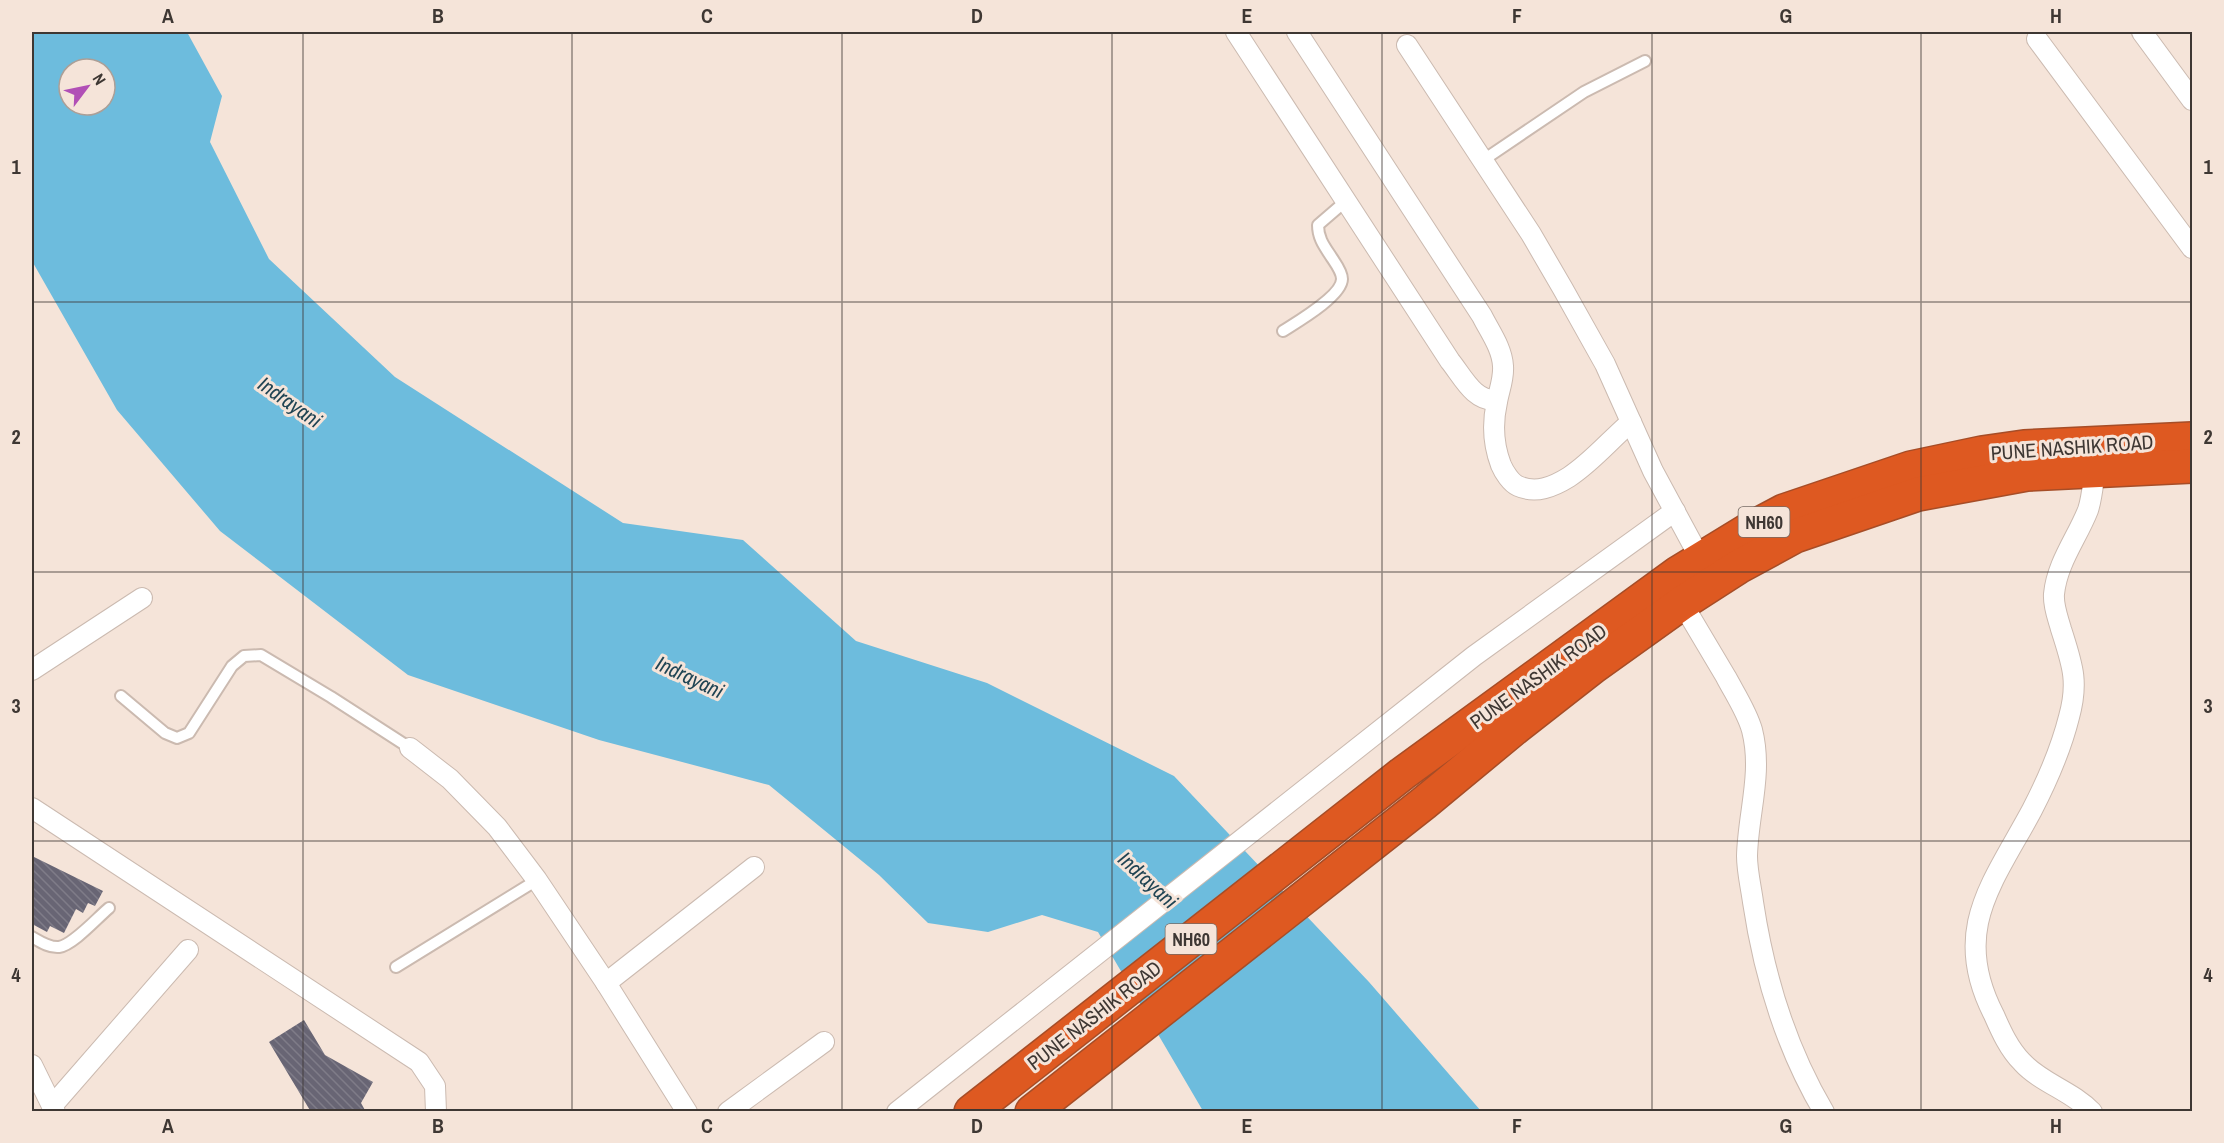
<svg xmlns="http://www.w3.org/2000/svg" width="2224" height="1143" viewBox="0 0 2224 1143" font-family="'Archivo Narrow',sans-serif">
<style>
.water{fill:#6dbcdd;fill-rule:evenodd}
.building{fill:url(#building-back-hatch)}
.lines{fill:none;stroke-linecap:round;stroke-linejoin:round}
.lane-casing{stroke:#cbbab0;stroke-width:14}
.street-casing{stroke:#cbbab0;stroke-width:22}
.highway-casing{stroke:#a64d27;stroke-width:36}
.lane{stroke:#fff;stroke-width:10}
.street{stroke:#fff;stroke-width:20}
.highway{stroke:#de5921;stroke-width:33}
.grid{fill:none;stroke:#3e3733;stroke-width:1.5;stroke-opacity:0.55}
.labels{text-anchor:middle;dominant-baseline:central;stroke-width:6;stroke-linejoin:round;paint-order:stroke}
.shield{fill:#f5e4d9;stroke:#756b65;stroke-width:1.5}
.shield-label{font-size:18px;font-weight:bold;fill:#3e3733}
.street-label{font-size:20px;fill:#3e3733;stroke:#f5e4d9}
.water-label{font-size:21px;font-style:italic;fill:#204453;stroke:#f5e4d9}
.neatline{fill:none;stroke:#3e3733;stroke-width:2}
.grid-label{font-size:20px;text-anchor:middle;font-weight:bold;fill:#3e3733}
</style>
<defs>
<pattern id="building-back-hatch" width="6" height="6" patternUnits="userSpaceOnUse" patternTransform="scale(1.5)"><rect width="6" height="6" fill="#686574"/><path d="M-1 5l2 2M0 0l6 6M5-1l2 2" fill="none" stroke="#7f7c88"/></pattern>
</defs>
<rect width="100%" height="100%" fill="#f5e4d9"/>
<!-- water -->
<path class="water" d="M32,32h155l35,64 -12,46 59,117 126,118 228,146 120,17 113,101 131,42 187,93 195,206 112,129h-278l-105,-179 -56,-17 -54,17 -60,-9 -49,-48 -110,-90 -170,-45 -191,-65 -188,-144 -103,-121 -85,-149zM69,69h36v36h-36z"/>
<!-- building -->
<g class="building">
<polygon points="32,856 103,891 95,906 88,903 83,913 76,909 64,933 50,926 47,932 32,924"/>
<polygon points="304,1020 325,1055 373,1082 361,1103 366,1112 311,1112 269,1042"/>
</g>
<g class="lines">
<defs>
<g id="lane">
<polyline points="1482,161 1584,92 1645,61"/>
<path d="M1283,331c14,-9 59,-35 59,-52 0,-7 -6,-15 -10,-21 -7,-11 -14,-19 -14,-33l29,-25"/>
<polyline points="121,696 165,733 177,738 189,733 232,666 244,656 261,655 331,697 410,748"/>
<path d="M32,937c7,4 17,11 27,10 14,-2 38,-29 50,-39"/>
<polyline points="396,967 537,880"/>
</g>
<g id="street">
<path d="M1236,32l214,329c13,16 24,41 47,39"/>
<path d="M1297,32l185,284c8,16 20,32 21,50 1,13 -4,24 -6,36 -5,22 -4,42 4,63 3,7 10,18 17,21 18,8 35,1 51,-9 23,-15 41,-37 62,-55"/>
<polyline points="2142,32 2192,100"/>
<polyline points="2037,39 2192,248"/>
<polyline points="1407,45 1531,234 1563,289 1605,364 1653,471 1700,558"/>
<path d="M1682,603c14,24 29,49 44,74 9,17 21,35 26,53 11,43 -4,83 -5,126 0,15 4,31 6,46 11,73 33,146 71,210"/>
<polyline points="32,670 142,598"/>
<polyline points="410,748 450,779 497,827 537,880 606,983 687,1112"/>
<polyline points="32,808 419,1062 435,1086 436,1112"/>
<polyline points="606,983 754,867"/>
<polyline points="32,1065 55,1112"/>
<polyline points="52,1106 188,950"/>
<polyline points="728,1112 824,1042"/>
<polyline points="897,1112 1474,656 1675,511"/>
<path d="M2092,1112c-20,-21 -51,-29 -70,-50 -13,-13 -21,-31 -28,-47 -44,-85 -1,-132 38,-205 15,-29 29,-61 37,-93 10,-36 3,-53 -8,-88 -3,-11 -8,-23 -7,-35 3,-31 23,-56 34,-84 4,-12 5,-27 7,-40"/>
</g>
<g id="highway">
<polyline points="971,1112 1402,774 1678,573 1750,529 1784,511 1911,468 1982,453 2024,447 2192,439"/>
<polyline points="1032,1112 1424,803 1516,727 1594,666 1682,603 1738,567 1795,536 1918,494 2027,474 2192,466"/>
</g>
</defs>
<!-- lane casing -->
<use href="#lane" class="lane-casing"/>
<!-- street casing -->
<use href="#street" class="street-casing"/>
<!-- highway casing -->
<use href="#highway" class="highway-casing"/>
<!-- lane -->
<use href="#lane" class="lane"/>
<!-- street -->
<use href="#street" class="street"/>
<!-- highway -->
<use href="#highway" class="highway"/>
</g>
<!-- grid -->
<path class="grid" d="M303,32v1080M572,32v1080M842,32v1080M1112,32v1080M1382,32v1080M1652,32v1080M1921,32v1080M32,302h2160M32,572h2160M32,841h2160"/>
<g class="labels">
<!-- shield labels -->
<g class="shield">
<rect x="1738.5" y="507" width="51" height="30" rx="4.5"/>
<rect x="1165.5" y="924" width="51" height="30" rx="4.5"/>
</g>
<g class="shield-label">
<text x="1764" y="522">NH60</text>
<text x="1191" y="939">NH60</text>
</g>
<!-- street labels -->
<g class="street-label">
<text transform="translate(2072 447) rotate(-4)">PUNE NASHIK ROAD</text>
<text transform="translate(1538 676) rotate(-36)">PUNE NASHIK ROAD</text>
<text transform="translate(1094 1015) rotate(-38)">PUNE NASHIK ROAD</text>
</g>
<!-- water labels -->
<g class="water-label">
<text transform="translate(290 402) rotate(35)">Indrayani</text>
<text transform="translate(690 677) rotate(25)">Indrayani</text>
<text transform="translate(1148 880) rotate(43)">Indrayani</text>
</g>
</g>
<!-- border -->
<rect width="2224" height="1143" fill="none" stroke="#f5e4d9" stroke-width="66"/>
<!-- north arrow -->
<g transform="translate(87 87) rotate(58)"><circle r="28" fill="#f5e4d9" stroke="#ac9f97" stroke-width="1.5"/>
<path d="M0-4.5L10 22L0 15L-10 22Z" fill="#b14fb6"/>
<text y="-9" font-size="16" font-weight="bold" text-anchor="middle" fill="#3e3733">N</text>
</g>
<rect x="33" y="33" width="2158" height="1077" class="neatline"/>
<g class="grid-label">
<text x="168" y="23">A</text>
<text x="438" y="23">B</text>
<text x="707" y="23">C</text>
<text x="977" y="23">D</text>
<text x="1247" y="23">E</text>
<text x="1517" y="23">F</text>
<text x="1786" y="23">G</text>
<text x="2056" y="23">H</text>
<text x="16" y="174">1</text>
<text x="2208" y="174">1</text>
<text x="16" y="444">2</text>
<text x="2208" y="444">2</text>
<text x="16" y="713">3</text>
<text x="2208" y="713">3</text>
<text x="16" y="982">4</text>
<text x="2208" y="982">4</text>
<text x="168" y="1133">A</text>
<text x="438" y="1133">B</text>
<text x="707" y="1133">C</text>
<text x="977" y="1133">D</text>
<text x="1247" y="1133">E</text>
<text x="1517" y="1133">F</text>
<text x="1786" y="1133">G</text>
<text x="2056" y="1133">H</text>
</g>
</svg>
